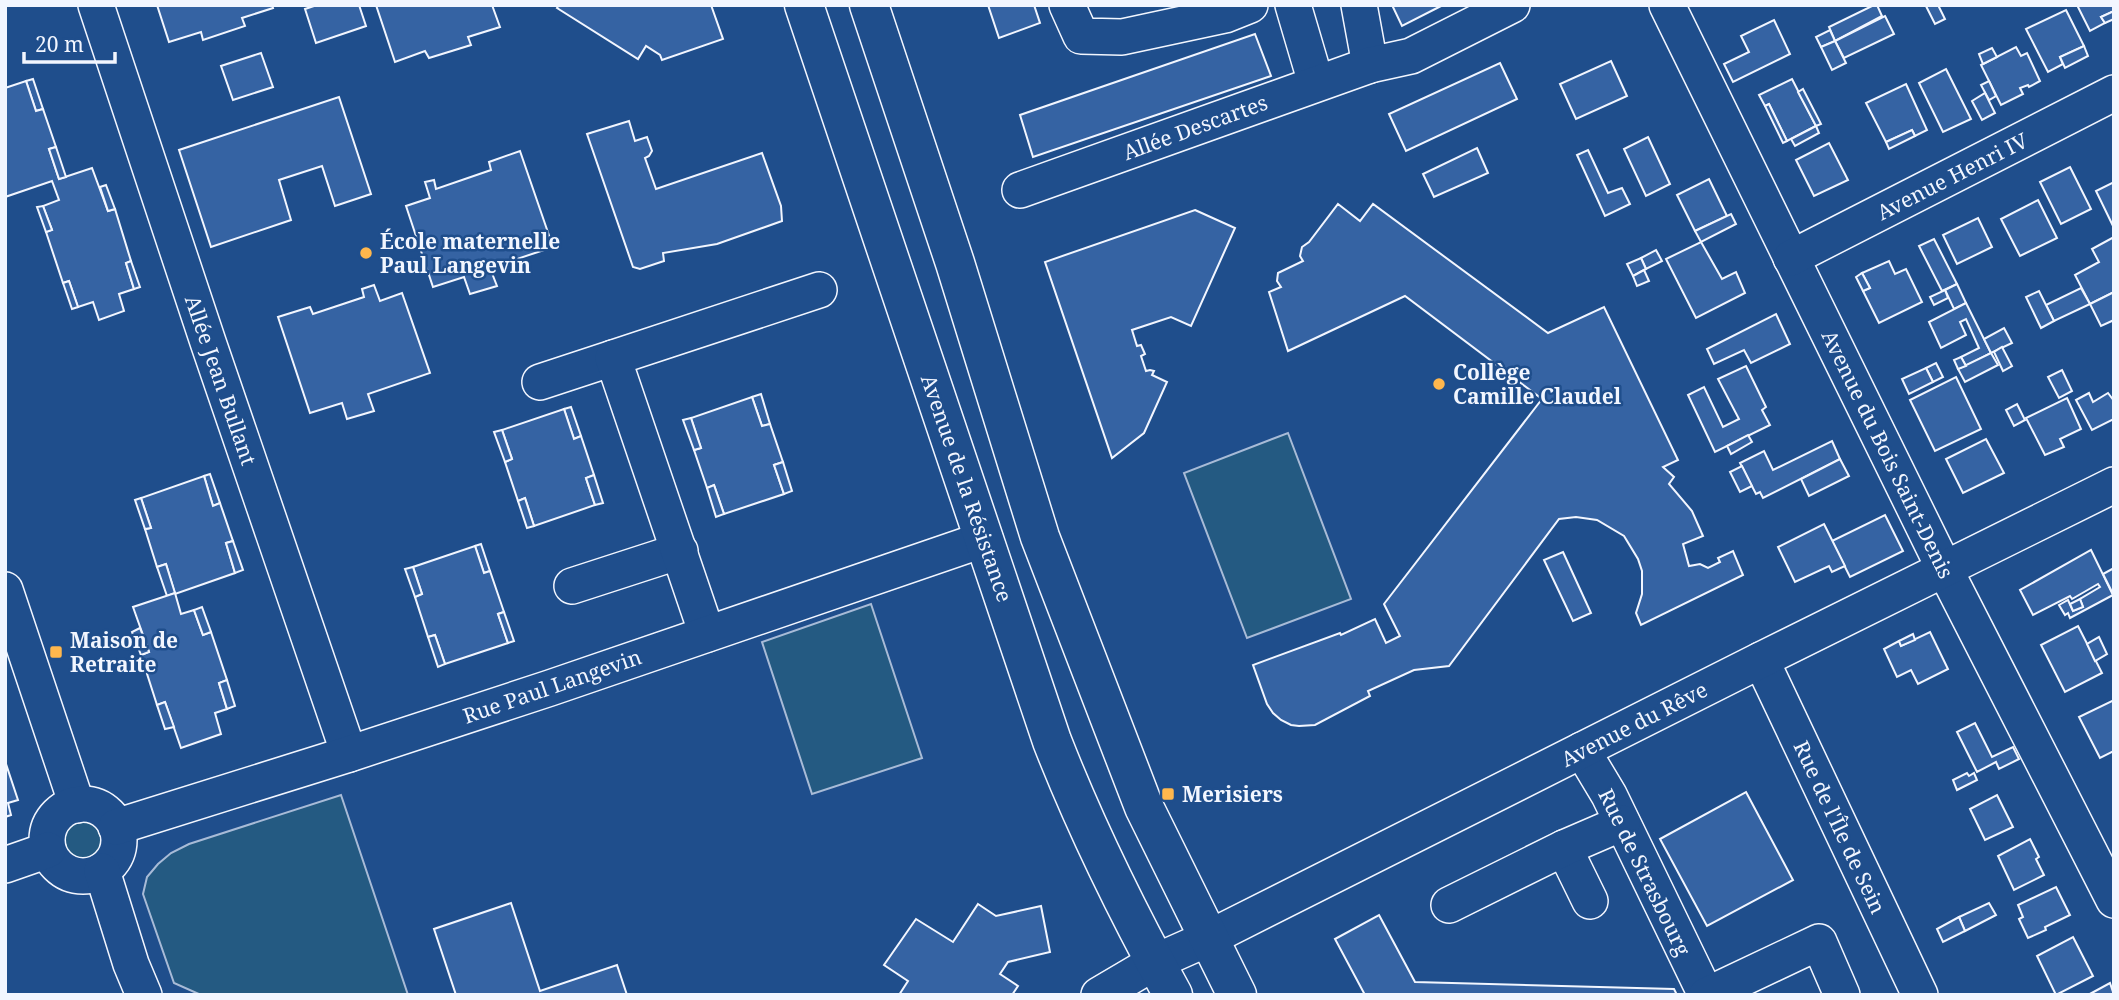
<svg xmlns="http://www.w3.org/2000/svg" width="2119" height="1000" viewBox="0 0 2119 1000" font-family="'Noto Serif',serif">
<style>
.green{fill:#245a82;stroke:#a8bbd7;stroke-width:2}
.building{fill:#3563a3;stroke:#f2f6ff;stroke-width:2}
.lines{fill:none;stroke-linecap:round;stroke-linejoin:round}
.minor-casing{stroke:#f2f6ff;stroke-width:38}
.major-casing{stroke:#f2f6ff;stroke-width:41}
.minor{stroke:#1f4e8c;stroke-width:35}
.major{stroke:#1f4e8c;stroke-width:38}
.poi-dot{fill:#ffb74d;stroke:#1f4e8c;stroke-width:2.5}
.labels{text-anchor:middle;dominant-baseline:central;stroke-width:5;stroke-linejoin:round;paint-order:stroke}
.street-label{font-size:21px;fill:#f2f6ff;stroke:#1f4e8c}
.poi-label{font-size:21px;font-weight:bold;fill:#f2f6ff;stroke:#1f4e8c;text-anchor:start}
</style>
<rect width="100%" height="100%" fill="#1f4e8c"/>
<!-- green -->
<g class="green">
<polygon points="1288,433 1351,599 1247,638 1184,473"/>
<polygon points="871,604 922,758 812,794 762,642"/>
<polygon points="341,795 408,995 201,995 174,983 143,894 147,877 158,864 171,853 189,844"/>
<circle cx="83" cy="840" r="19"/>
</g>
<!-- building -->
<g class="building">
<polygon points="157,5 272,5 273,8 242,18 245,26 203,40 201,32 169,42"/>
<polygon points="317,5 359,5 366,26 316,43 305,9"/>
<polygon points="376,5 492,5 500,27 468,37 471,45 429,58 425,51 395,62"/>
<polygon points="559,5 711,5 723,39 662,60 660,55 646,46 638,59 557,8"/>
<polygon points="988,5 1034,5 1040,23 999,38"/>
<polygon points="1392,5 1443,5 1402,26"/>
<polygon points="1874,5 1877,5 1882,16 1835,41 1829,27"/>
<polygon points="1938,5 1945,19 1935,24 1926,6"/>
<polygon points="2077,5 2114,5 2114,11 2101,17 2105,23 2090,31"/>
<polygon points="2066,10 2084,46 2060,57 2063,64 2048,72 2026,29"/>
<polygon points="2114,11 2114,19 2105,23 2101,17"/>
<polygon points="1885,16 1894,34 1844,58 1835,41"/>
<polygon points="1774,20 1790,54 1733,82 1724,64 1749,52 1741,36"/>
<polygon points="1830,30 1835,41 1821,47 1816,37"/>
<polygon points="1255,34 1271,76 1033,157 1020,115"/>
<polygon points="1835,41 1846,63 1832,70 1821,47"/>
<polygon points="2084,46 2088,56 2065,68 2060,57"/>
<polygon points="2016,47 2021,56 2027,53 2040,81 2029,87 2028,85 2020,88 2023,94 2001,105 1981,65"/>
<polygon points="1992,48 1997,57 1983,64 1979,54"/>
<polygon points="261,53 273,87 233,100 221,66"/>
<polygon points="1611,61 1627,96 1576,119 1560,84"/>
<polygon points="1500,63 1517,99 1406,151 1389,114"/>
<polygon points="1946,69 1971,119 1943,132 1919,83"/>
<polygon points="33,79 43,109 36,111 26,81"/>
<polygon points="1792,79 1816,126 1787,141 1769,104 1765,106 1759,95"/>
<polygon points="26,81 36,111 43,109 56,147 49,149 59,179 92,168 108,211 115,209 131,261 126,263 134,289 119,294 124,311 99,320 93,302 78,307 69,281 63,283 46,232 52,230 43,206 59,200 52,181 5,197 5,88"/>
<polygon points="1989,81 1996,96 1989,100 1981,85"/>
<polygon points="1906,84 1927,130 1915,136 1912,130 1886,142 1866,103"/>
<polygon points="1803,89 1821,124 1816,126 1798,92"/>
<polygon points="1985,93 1995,113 1982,120 1972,101"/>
<polygon points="339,97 371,194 335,206 322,166 279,180 291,220 211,247 179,150"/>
<polygon points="1769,104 1787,141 1783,143 1765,106"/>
<polygon points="629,121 635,141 647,137 652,151 649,156 645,158 656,189 762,153 781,206 782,221 717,244 663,253 664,261 640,269 633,267 587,134"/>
<polygon points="1816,126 1819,133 1795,146 1791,139"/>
<polygon points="1912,130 1915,136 1889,149 1886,142"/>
<polygon points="1648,137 1670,184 1646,196 1624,149"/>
<polygon points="1829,143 1848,180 1814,196 1796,160"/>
<polygon points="56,147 66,177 59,179 49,149"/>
<polygon points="1477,148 1488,173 1434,197 1423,174"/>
<polygon points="1588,150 1608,193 1622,188 1630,204 1605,216 1577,155"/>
<polygon points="520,151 553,247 490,268 497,286 470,294 464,277 433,287 406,206 430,198 425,182 434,180 436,189 491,170 489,162"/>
<polygon points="2070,167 2091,209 2061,224 2040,182"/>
<polygon points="1709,179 1727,216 1695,231 1677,195"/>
<polygon points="2114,182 2114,228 2096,191"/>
<polygon points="106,185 115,209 108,211 100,187"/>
<polygon points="2038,200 2057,238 2020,256 2001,219"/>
<polygon points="1338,204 1360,221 1373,204 1548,333 1604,307 1678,460 1663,467 1674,477 1669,484 1692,511 1703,536 1683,544 1689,566 1700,564 1708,568 1720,562 1718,558 1733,551 1743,575 1641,625 1636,613 1642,594 1642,571 1638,559 1624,536 1597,520 1576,517 1559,519 1449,666 1414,670 1368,691 1370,696 1315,725 1299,726 1291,725 1281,720 1273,713 1267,704 1253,665 1340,633 1341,635 1375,619 1386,643 1400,636 1384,604 1542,399 1405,296 1288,351 1269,292 1281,287 1277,281 1278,273 1303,261 1300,256 1302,247 1309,242"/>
<polygon points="43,206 52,230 46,232 37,207"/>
<polygon points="1195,210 1235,228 1191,326 1171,317 1132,330 1137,346 1141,345 1145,354 1141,356 1146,371 1150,370 1154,371 1152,375 1167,382 1144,433 1112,458 1045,262"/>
<polygon points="1731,214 1736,224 1701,242 1695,231"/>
<polygon points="1978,218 1992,247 1957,264 1943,235"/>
<polygon points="2114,237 2114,292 2090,304 2075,275 2099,262 2092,249"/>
<polygon points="1934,239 1957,284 1942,291 1919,246"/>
<polygon points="1701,242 1722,279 1736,272 1745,293 1696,318 1666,259"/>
<polygon points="1656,250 1662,261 1646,269 1641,258"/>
<polygon points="1641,258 1646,269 1633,276 1627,264"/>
<polygon points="131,261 140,287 134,289 126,263"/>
<polygon points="1889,261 1895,274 1906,269 1922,302 1879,323 1863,291 1870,288 1862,273"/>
<polygon points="1644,270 1649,281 1637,286 1633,276"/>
<polygon points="1862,273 1870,288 1863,291 1856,277"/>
<polygon points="69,281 78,307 72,309 63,283"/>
<polygon points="1957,284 1966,303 1954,309 1945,290"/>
<polygon points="374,285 380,301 402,293 430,373 368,394 374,411 347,419 342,403 310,413 278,317 310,307 313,314 364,297 362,289"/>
<polygon points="2081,288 2090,304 2054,321 2046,305"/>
<polygon points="1945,290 1948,298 1934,305 1930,297"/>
<polygon points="2039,291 2054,321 2041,328 2026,297"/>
<polygon points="2114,292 2114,320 2101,326 2090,304"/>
<polygon points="1966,303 1991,353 1966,366 1961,357 1979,348 1966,319 1960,322 1966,335 1941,348 1929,322"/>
<polygon points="1776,314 1790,344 1751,363 1744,350 1714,364 1707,349"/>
<polygon points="2004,328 2012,343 1991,353 1984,339"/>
<polygon points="2002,347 2012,366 2003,371 1994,352"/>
<polygon points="1991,353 1998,365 1965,382 1958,369"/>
<polygon points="1961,357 1966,366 1958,369 1954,360"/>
<polygon points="1936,363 1943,377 1933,382 1926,368"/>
<polygon points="1746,366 1766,407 1762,410 1770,425 1715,452 1688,395 1704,387 1723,427 1739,419 1718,379"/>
<polygon points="1926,368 1933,382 1909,394 1902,379"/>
<polygon points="2062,370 2072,391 2059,398 2048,377"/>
<polygon points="1956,377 1981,429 1935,451 1910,400"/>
<polygon points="2089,393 2093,402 2108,393 2114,401 2114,419 2092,430 2076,400"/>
<polygon points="761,394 770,424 762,426 752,397"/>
<polygon points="752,397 762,426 770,424 783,462 774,465 784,494 724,514 714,485 707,488 694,450 701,448 691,418"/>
<polygon points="2067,398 2081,429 2060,439 2064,447 2045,455 2026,418"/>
<polygon points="2017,404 2025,420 2014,426 2006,410"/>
<polygon points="571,407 581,436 574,439 564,409"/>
<polygon points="564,409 574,439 581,436 594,475 586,478 595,505 534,526 525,498 518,501 505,462 512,459 502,430"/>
<polygon points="691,418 701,448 694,450 683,420"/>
<polygon points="502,430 512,459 505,462 494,432"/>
<polygon points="1748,435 1752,442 1731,454 1727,446"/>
<polygon points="1986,439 2004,473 1963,493 1946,459"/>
<polygon points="1832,441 1840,459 1763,498 1760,492 1756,494 1740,463 1764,451 1773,470"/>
<polygon points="1840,459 1849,476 1809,496 1801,479"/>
<polygon points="783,462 792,491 784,494 774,465"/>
<polygon points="1742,466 1752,486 1740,492 1730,472"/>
<polygon points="210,474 220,503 213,506 204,476"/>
<polygon points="594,475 603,503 595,505 586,478"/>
<polygon points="204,476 213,506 220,503 233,541 226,543 235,573 175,594 166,564 157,567 145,529 151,528 141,498"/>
<polygon points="714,485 724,514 716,517 707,488"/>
<polygon points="141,498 151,528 145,529 135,500"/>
<polygon points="525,498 534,526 527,528 518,501"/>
<polygon points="1885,515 1903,551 1850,577 1832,541"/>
<polygon points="1824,524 1845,566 1832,572 1829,566 1795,582 1778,547"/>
<polygon points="233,541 243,570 235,573 226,543"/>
<polygon points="481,544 490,571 484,573 475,546"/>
<polygon points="475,546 484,573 490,571 504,612 498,614 508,643 445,664 435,635 428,637 415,597 422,594 413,567"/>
<polygon points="2091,550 2113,595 2070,618 2068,613 2065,615 2059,605 2068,600 2073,611 2083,607 2080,599 2100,587 2098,584 2072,599 2070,596 2033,615 2020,590"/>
<polygon points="1563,552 1591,613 1573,621 1544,560"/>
<polygon points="166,564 175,593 167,596 157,567"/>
<polygon points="413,567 422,594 415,597 405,569"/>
<polygon points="2114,568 2114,596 2103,574"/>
<polygon points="175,593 181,614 194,610 203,635 211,632 227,680 219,683 227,709 215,713 221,734 181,748 165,702 157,705 141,655 149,652 133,607"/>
<polygon points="2080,599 2083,607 2073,611 2070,604"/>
<polygon points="202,607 211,632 203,635 194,610"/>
<polygon points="504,612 514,641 508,643 498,614"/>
<polygon points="2078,626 2102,673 2065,692 2041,645"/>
<polygon points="140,628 149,652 141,655 132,632"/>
<polygon points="1930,632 1948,669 1918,684 1911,670 1897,677 1884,649 1899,641 1901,646"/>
<polygon points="1913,634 1915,640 1901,646 1899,641"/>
<polygon points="435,635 445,664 438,667 428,637"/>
<polygon points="2099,637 2107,654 2095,661 2087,644"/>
<polygon points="227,680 235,706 227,709 219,683"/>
<polygon points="2114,700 2114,751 2100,758 2079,717"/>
<polygon points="165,702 174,727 165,729 157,705"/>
<polygon points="1975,723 1992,757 2013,747 2019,759 1999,769 1996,762 1977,772 1957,732"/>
<polygon points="5,761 18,800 8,803 11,815 5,817"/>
<polygon points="1967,773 1969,776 1974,773 1977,780 1957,790 1953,780"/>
<polygon points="1746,792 1793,880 1707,926 1660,839"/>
<polygon points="1997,795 2013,827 1985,840 1970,809"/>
<polygon points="2030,839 2039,857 2036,859 2044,875 2014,890 1998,856"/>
<polygon points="2056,887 2070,915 2045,927 2046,930 2028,938 2019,919 2023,917 2018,905"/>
<polygon points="511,903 540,991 617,965 627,995 456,995 434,929"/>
<polygon points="1989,903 1996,915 1965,931 1959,917"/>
<polygon points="978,904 996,916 1041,906 1050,952 1008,962 1000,974 1018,986 1012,995 899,995 908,981 884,965 916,919 953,942"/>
<polygon points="1379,915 1415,982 1674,989 1677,995 1365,995 1335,939"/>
<polygon points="1959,917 1965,931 1943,942 1937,929"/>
<polygon points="2073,937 2093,976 2056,995 2037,956"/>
<polygon points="2110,983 2114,995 2088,995"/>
</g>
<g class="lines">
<defs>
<g id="minor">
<polyline points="96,5 208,342 349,754"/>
<polyline points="1067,5 1081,36 1122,37 1225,15 1250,5"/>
<polyline points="1293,5 1316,83"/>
<polyline points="1359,5 1370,65"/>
<polyline points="1667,5 1945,570 2114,900"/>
<polyline points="1020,190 1370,65 1411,56 1512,5"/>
<polyline points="1791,258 2114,93"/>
<polyline points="540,382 613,358"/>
<polyline points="572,586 680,551"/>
<polyline points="5,590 77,805"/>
<polyline points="707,634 613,358 819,290"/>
<polyline points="1761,660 1920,995"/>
<polyline points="1582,750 1609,795 1706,995"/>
<circle cx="83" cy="840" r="36"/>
<polyline points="116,827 349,754 550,688 985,539"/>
<polyline points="1564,848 1590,901"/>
<polyline points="5,865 48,850"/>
<polyline points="102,871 131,964 144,995"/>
<polyline points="1449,905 1564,848 1622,823"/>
<polyline points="1099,995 1155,962 1209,938 1761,660 2114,485"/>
<polyline points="1707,995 1819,942 1842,995"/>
</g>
<g id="major">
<path d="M804,5l248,736c34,87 76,172 121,254"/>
<polyline points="869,5 955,263 1040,537 1144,807 1237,995"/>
</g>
</defs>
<!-- minor casing -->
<use href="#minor" class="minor-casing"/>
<!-- major casing -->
<use href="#major" class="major-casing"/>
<!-- minor -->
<use href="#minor" class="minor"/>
<!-- major -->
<use href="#major" class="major"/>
</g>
<!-- markers -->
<g class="poi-dot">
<circle cx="366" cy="253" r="7"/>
<circle cx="1439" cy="384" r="7"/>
<rect x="49" y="645" width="14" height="14" rx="3.5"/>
<rect x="1161" y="787" width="14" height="14" rx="3.5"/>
</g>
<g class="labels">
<!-- street labels -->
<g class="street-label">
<text transform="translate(1195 127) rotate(-20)">Allée Descartes</text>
<text transform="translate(1952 176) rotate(-27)">Avenue Henri IV</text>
<text transform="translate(221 380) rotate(71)">Allée Jean Bullant</text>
<text transform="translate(1888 454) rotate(64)">Avenue du Bois Saint-Denis</text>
<text transform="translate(967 488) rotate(71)">Avenue de la Résistance</text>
<text transform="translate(552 686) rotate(-19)">Rue Paul Langevin</text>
<text transform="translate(1634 724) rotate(-27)">Avenue du Rêve</text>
<text transform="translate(1840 827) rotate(65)">Rue de l'Île de Sein</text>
<text transform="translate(1645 872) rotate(64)">Rue de Strasbourg</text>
</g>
<!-- poi labels -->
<g class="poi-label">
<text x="380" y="241">École maternelle<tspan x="380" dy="24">Paul Langevin</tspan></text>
<text x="1453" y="372">Collège<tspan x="1453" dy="24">Camille Claudel</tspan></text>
<text x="70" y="640">Maison de<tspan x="70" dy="24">Retraite</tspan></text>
<text x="1182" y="794">Merisiers</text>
</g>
</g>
<!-- border -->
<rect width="2119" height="1000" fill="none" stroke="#f2f6ff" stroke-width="14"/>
<!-- scale -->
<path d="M24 52v10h91v-10" fill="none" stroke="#f2f6ff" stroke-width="3.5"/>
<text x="35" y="52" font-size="21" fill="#f2f6ff" stroke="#1f4e8c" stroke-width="5" paint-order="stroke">20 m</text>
</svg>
